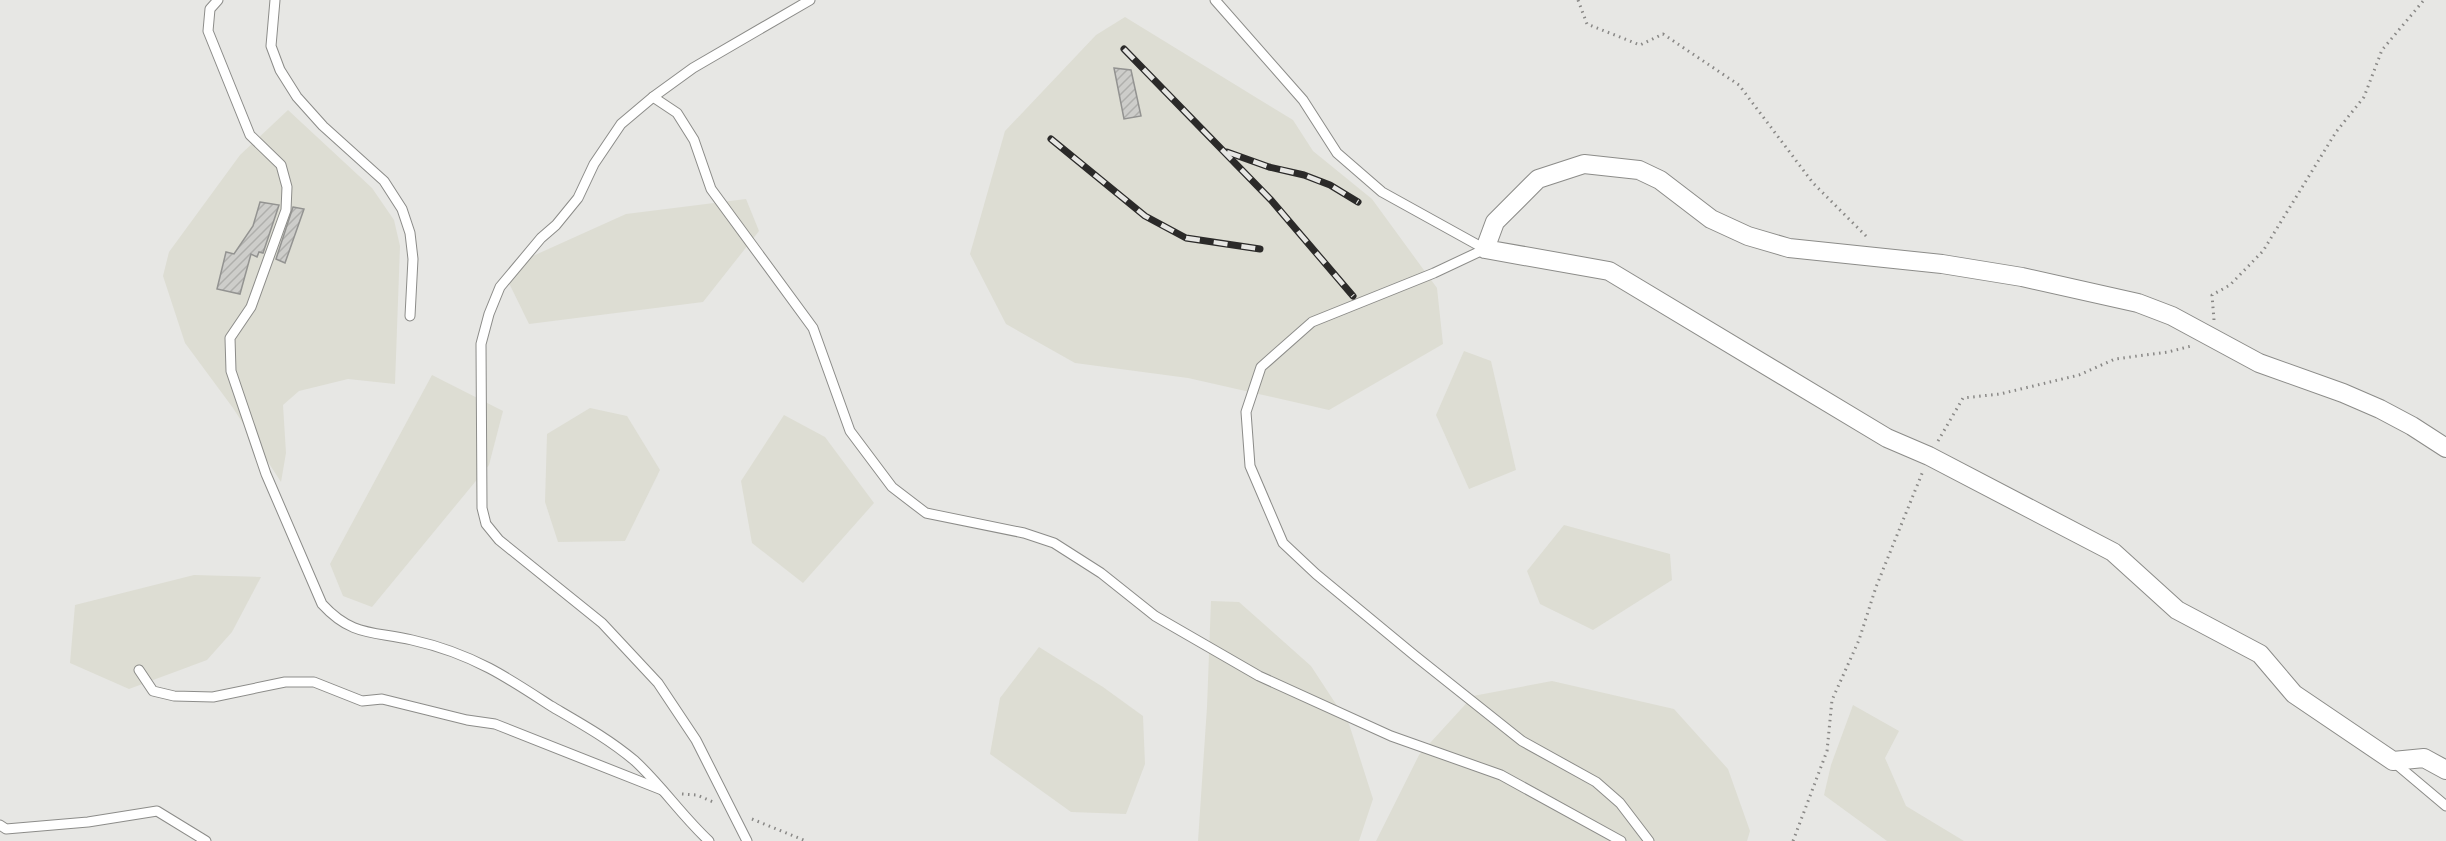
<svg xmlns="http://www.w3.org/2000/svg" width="2446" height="841" viewBox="0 0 2446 841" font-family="'DejaVu Sans',sans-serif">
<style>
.built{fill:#ddddd3}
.building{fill:url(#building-hatch);stroke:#939391;stroke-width:1.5}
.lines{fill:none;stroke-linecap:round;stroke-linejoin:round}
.lane-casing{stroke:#8c8c89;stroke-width:11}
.street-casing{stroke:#8c8c89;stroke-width:20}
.path{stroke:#898886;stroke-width:3;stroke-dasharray:1.5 4.5;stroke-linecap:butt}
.lane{stroke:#fff;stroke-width:9}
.street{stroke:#fff;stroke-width:18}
.rail-casing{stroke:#2b2a29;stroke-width:7}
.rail{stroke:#e7e7e4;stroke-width:4.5;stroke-dasharray:14;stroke-linecap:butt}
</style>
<defs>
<pattern id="building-hatch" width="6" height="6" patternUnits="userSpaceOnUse" patternTransform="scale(1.5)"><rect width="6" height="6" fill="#cdcdca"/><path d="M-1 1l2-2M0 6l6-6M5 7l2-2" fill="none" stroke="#afafac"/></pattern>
</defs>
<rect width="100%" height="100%" fill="#e7e7e4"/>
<!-- built -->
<g class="built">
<polygon points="1125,17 1293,120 1313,151 1372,199 1437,288 1443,344 1329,410 1188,378 1075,363 1006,324 970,254 1005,131 1096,35"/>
<polygon points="288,110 372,188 394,220 400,246 395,384 348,379 299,391 283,405 286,453 281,482 233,408 185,343 163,276 169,252 240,155"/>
<polygon points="746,199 759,231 703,302 529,324 508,281 524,260 626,214"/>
<polygon points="1464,351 1491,361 1516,470 1469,489 1436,415"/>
<polygon points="432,375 503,411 489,465 372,607 343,596 330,564"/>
<polygon points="590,408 627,416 660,470 625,541 558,542 545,502 547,434"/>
<polygon points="784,415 825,437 874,503 803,583 752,543 741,481"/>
<polygon points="1564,525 1670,554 1672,580 1593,630 1540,604 1527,571"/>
<polygon points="194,575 261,577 232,632 207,660 129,689 70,663 75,605"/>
<polygon points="1211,601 1239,602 1311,666 1349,724 1373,799 1359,841 1198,841 1207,707"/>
<polygon points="1039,647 1103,687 1143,716 1145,764 1126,814 1071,812 990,754 1000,698"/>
<polygon points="1552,681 1674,709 1728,769 1750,831 1747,841 1376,841 1419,755 1473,696"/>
<polygon points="1853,705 1899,731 1885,758 1906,806 1964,841 1887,841 1824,795 1831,765"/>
</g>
<!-- building -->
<g class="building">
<polygon points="1114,68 1131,70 1141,116 1124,119"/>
<polygon points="260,202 279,205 263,253 259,252 257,257 251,254 240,294 217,289 226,252 234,254 253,226"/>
<polygon points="293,207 304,209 285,263 276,259"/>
</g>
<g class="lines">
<defs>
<g id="lane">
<path d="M218,0l-8,9 -2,22 42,104 31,30 6,22 -1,23 -35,97 -21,31 1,33 35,103 56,130c30,33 52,27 90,36 27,6 52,15 77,28 21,11 42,25 62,38 29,17 58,33 84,55 27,25 47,55 74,80"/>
<polyline points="275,0 271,46 280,70 297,97 323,126 384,181 402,209 410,233 413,259 410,316"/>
<polyline points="1215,0 1303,100 1337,153 1382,192 1485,249"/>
<polyline points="653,97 677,113 694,140 711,189 813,328 850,431 892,487 926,513 1024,533 1054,543 1101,573 1155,616 1259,676 1391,736 1501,775 1621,841"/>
<polyline points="1485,249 1434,273 1312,322 1261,367 1246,412 1250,466 1283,543 1316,574 1414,655 1522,741 1596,782 1620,803 1649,841"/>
<polyline points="139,670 153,691 174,696 213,697 285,682 314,682 362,701 382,699 467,720 495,724 662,790"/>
<polyline points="2395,763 2446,806"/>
<polyline points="0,825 6,829 88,822 157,811 206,841"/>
<polyline points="747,841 696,740 658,683 602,623 499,540 486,524 482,508 481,344 489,314 500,287 541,238 556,225 578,198 594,164 621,124 653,97 693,68 810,0"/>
</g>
<polyline id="street" points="2446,448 2412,426 2380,409 2343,393 2259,363 2172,316 2138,303 2022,277 1942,264 1789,248 1748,236 1711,219 1660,180 1639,170 1584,164 1538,179 1495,222 1485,249 1609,271 1887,438 1929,456 2113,552 2177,610 2260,654 2294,694 2393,761 2424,758 2446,770"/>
</defs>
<!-- lane casing -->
<use href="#lane" class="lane-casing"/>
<!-- street casing -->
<use href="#street" class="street-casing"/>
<!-- path -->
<g class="path">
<polyline points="1578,0 1587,24 1640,45 1663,34 1739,85 1813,183 1868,238"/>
<polyline points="2214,320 2212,295 2230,285 2263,251 2336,132 2364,97 2382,50 2424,0"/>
<polyline points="1938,441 1963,398 2000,394 2079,375 2115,359 2168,352 2191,346"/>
<polyline points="682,794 697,795 713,802"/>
<polyline points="752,819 806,841"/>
<polyline points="1793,841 1827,751 1832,700 1859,640 1876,587 1923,471"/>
</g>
<!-- lane -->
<use href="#lane" class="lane"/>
<!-- street -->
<use href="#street" class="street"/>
<defs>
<g id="rail">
<polyline points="1124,49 1271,200 1353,296"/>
<polyline points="1051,139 1145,216 1186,238 1260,249"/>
<polyline points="1227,152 1269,167 1304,175 1330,185 1358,202"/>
</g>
</defs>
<!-- rail casing -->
<use href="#rail" class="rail-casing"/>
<!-- rail -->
<use href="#rail" class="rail"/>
</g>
</svg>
